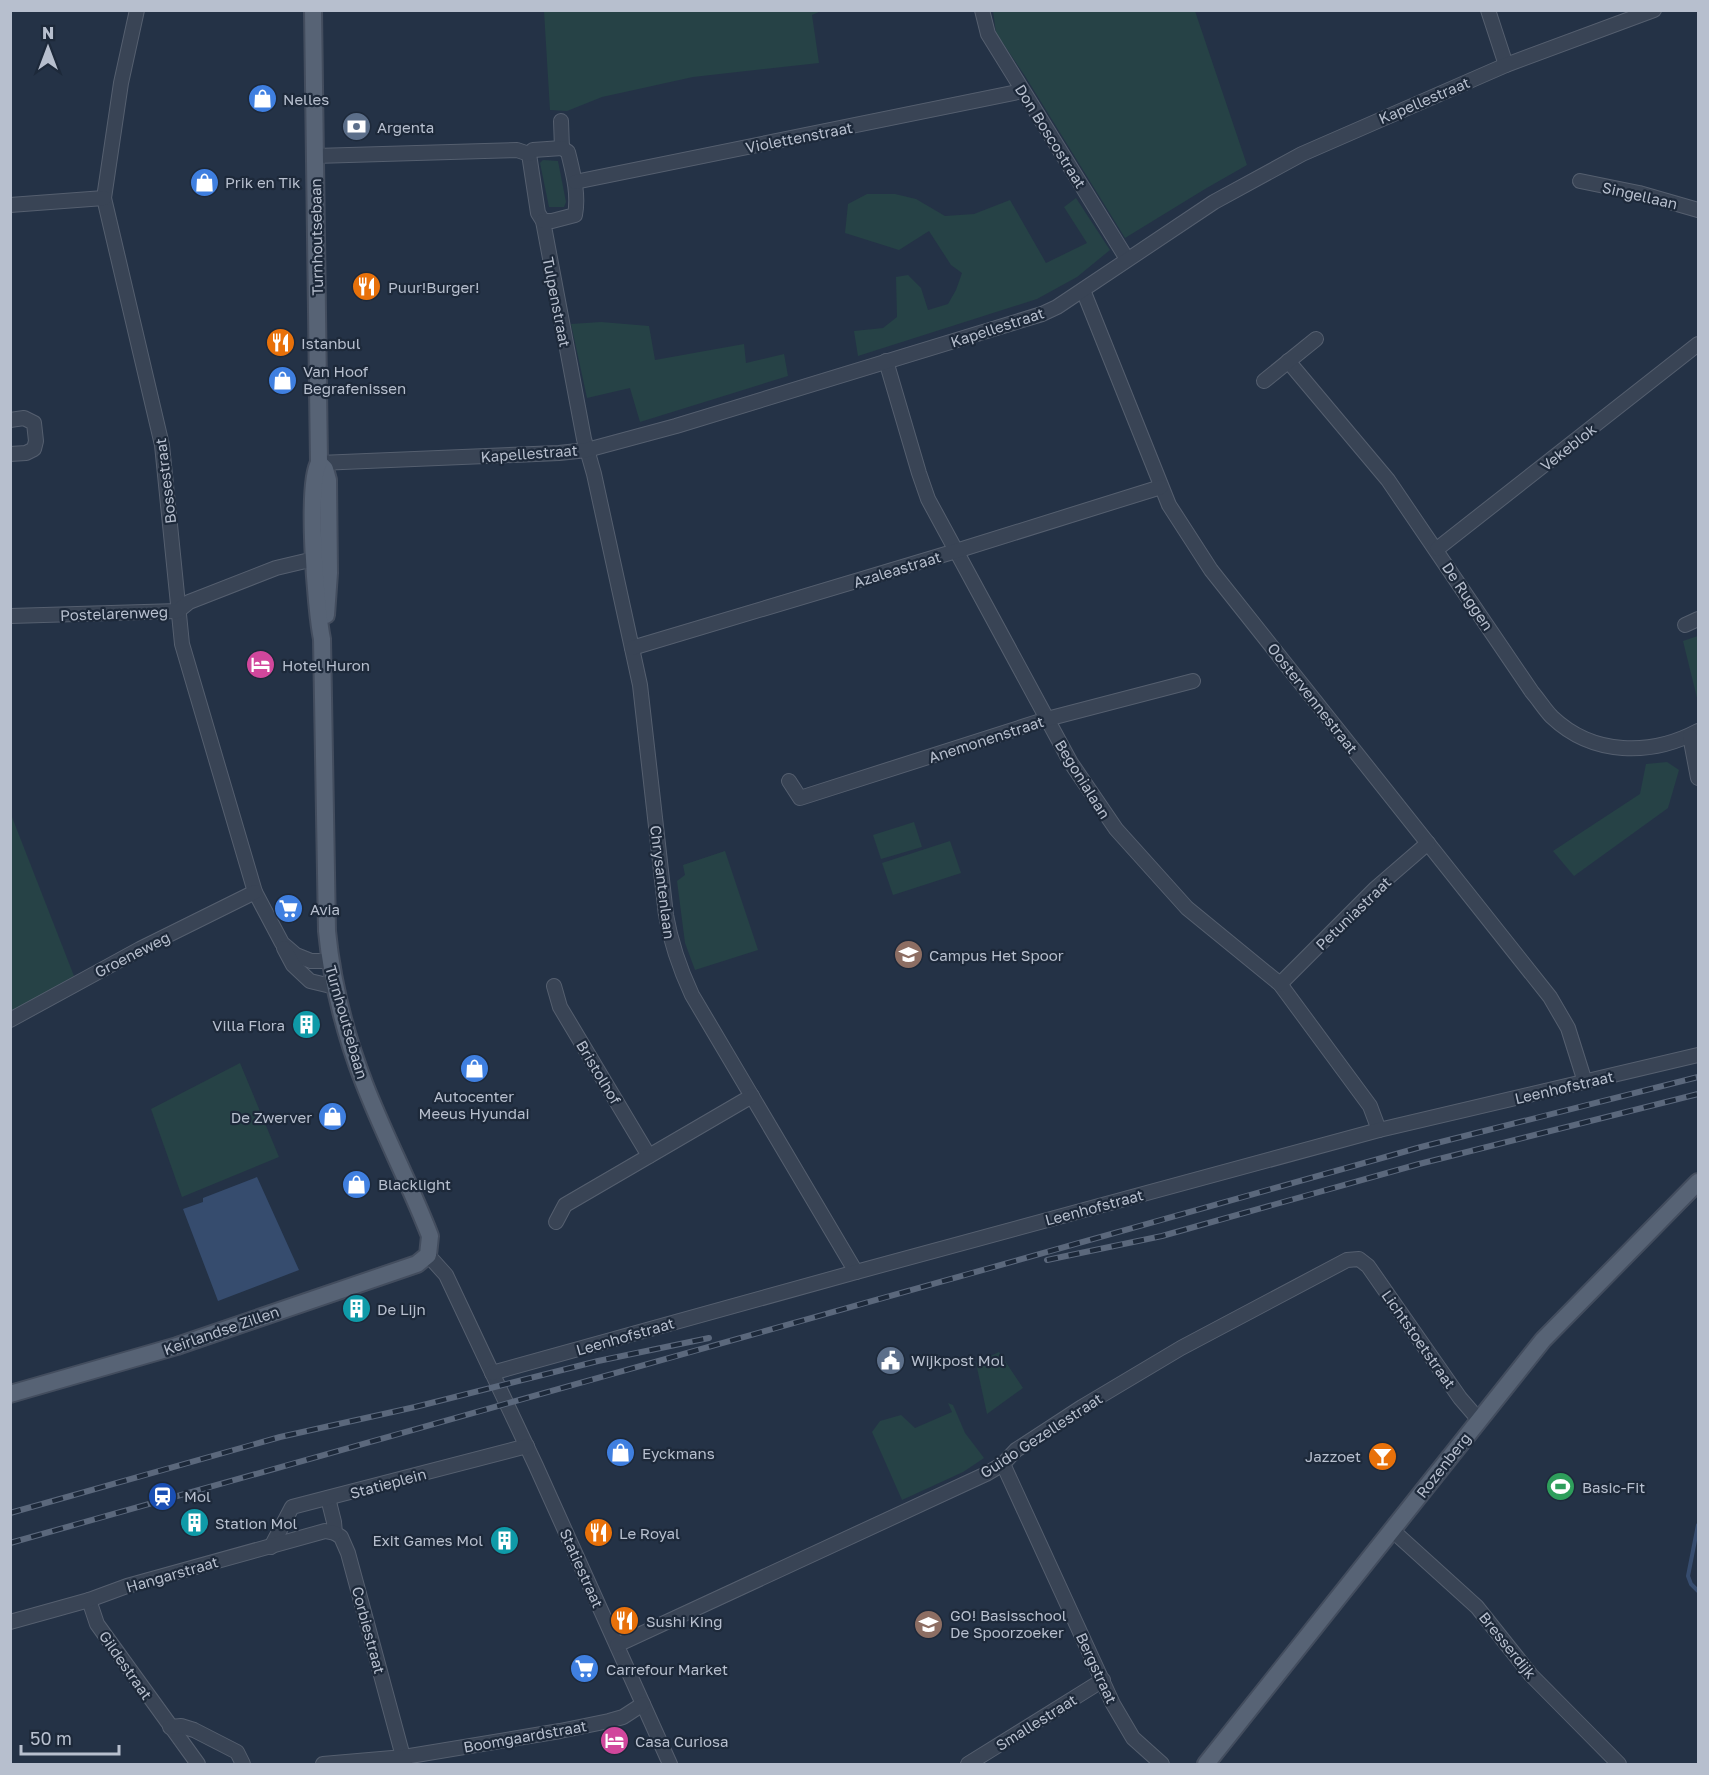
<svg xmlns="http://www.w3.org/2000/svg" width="1709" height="1775" viewBox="0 0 1709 1775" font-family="'Golos Text',sans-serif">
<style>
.green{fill:#264246}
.water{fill:#364c6e}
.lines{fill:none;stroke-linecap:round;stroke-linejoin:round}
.stream{stroke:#364c6e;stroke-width:4}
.minor-casing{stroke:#555f6f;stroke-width:16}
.major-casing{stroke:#434d5e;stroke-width:20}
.minor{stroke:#394455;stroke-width:14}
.major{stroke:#576375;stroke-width:16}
.rail-casing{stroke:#5b687c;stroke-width:6}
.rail{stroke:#1d293a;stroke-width:4;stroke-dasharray:11;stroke-linecap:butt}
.labels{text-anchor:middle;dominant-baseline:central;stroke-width:4.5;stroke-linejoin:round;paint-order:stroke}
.poi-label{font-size:15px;fill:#b7bfce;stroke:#1d293a;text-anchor:start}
.street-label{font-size:15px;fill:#b7bfce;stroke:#1d293a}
</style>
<rect width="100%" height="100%" fill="#243246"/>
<!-- green -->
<g class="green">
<polygon points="544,11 821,11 812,15 819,63 693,77 602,97 567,111 550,110"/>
<polygon points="993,11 1195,11 1247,165 1205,189 1125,238 1025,76 996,33"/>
<polygon points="543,160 558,161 566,202 564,207 549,207 540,163"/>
<polygon points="867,194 895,194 916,199 945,216 974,214 1010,200 1046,263 1087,243 1064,207 1076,198 1110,250 1077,277 1037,299 858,356 854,331 883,328 897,317 896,277 908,275 921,288 928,310 948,304 956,290 962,273 951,265 929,231 899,250 845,233 848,204"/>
<polygon points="601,322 649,326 655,360 744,344 746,363 784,354 788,376 640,422 630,388 587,398 571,324"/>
<polygon points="1698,636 1698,702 1683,641"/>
<polygon points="1667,762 1679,770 1668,808 1574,876 1553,851 1640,794 1646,764"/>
<polygon points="10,812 74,976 11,1013 10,1013"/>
<polygon points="914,822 922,847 881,859 873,835"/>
<polygon points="950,841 961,873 893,895 882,863"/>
<polygon points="725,851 758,950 695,970 685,943 677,881 685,875 683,865"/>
<polygon points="240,1063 279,1157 182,1197 151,1109"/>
<polygon points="999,1352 1023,1388 987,1414 976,1363"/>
<polygon points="948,1403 953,1405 965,1433 984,1458 963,1472 902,1500 872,1432 880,1421 901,1415 915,1428 952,1412"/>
</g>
<!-- water -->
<polygon class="water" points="257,1177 299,1270 218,1301 183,1209 203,1202 203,1198"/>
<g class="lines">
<!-- stream -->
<polyline class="stream" points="1698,1525 1688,1576 1691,1584 1698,1591"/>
<defs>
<g id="minor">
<polyline points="137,10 121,83 104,198 162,445 182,644 255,892 282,943 296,955 311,961 330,961"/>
<polyline points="982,10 988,34 1127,259"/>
<polyline points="1488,10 1506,65"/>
<polyline points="561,121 562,148"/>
<path d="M529,154l9,59 5,8 41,218 10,35 46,211 26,230c5,29 14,54 26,80l164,277"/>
<path d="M315,156l202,-6 12,4 4,-4 29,-2 6,4c5,21 11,42 7,63l-23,6h-9"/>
<polyline points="1580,181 1639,193 1698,210"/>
<polyline points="575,182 1023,91"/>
<polyline points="10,205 104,198"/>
<polyline points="1083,290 1169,505 1211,570 1550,997 1568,1028 1585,1082"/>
<polyline points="886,361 919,473 928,499 1071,763 1116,829 1187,908 1280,984 1370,1106 1379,1130"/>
<path d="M1288,361l100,119 144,212c7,8 13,18 20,25 41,39 99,39 146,14"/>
<polyline points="1264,381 1316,339"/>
<polyline points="10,420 24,418 34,423 36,441 34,449 26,453 10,454"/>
<polyline points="319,463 559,453 587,450 676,426 1042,314 1057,307 1214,202 1302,154 1506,65 1654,10"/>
<polyline points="1437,549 1698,344"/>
<polyline points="10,616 178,611 189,602 276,568 314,559"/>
<polyline points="1685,625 1698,619"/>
<polyline points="632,648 956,551 1161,487"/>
<polyline points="1690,736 1698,778"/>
<polyline points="789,781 800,798 1047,719 1193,681"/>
<polyline points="284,948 293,965 310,981 335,987"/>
<polyline points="1280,984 1376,888 1428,843"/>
<polyline points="554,986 560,1007 649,1156"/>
<polyline points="10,1020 140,949 255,892"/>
<polyline points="556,1222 565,1205 752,1096"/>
<polyline points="428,1255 446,1275 536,1466 670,1764"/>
<polyline points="492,1373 856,1272 1379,1130 1698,1055"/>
<polyline points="1003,1464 1113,1704 1133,1738 1162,1764"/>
<polyline points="328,1498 334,1522 335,1533 341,1537 348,1553 405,1764"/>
<polyline points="1392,1530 1477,1607 1531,1675 1619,1764"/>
<polyline points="271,1547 292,1507 527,1446"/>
<polyline points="89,1600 97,1624 198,1764"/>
<polyline points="10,1622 89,1600 127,1586 325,1531 335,1533"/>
<polyline points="617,1645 986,1474 1003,1464 1016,1450 1082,1407 1181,1348 1347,1260 1359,1259 1368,1266 1460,1398 1479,1420"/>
<polyline points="170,1727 181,1726 194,1730 237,1752 243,1764"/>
<polyline points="323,1764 404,1757 560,1731 609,1721 623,1717 643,1704"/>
<polyline points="968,1764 1103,1680"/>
</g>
<g id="major">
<polyline points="319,463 325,469 328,480 329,573 326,615"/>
<path d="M10,1394l167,-48 240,-82 11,-9 2,-19c-20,-52 -46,-101 -66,-153 -19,-49 -32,-100 -37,-152l-5,-292c-6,-28 -16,-156 -3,-176l-6,-453"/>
<polyline points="1206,1764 1543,1340 1698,1182"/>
</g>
</defs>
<!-- minor casing -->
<use href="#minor" class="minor-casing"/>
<!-- major casing -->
<use href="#major" class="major-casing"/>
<!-- minor -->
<use href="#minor" class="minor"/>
<!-- major -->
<use href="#major" class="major"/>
<defs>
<g id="rail">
<polyline points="1047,1260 1162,1236 1419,1164 1698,1094"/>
<polyline points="10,1513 280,1437 415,1407 598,1361 709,1338"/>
<polyline points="10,1543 1421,1147 1698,1077"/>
</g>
</defs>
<!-- rail casing -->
<use href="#rail" class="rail-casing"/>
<!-- rail -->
<use href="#rail" class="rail"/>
</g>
<!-- icons -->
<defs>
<symbol id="shop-disc" viewBox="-11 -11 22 22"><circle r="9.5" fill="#3f7fe0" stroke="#1d293a"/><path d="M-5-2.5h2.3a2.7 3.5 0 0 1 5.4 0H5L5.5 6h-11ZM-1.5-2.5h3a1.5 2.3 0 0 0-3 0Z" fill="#fff"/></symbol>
<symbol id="bank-disc" viewBox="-11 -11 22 22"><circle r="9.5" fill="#5c6f8a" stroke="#1d293a"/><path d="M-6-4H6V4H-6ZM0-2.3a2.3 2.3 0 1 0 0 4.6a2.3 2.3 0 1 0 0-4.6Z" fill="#fff"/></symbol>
<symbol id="restaurant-disc" viewBox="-11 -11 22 22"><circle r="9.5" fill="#e8710a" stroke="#1d293a"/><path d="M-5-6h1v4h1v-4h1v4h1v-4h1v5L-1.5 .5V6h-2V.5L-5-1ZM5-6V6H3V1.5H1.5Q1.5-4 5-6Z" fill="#fff"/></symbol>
<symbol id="hotel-disc" viewBox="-11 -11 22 22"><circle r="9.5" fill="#d1479c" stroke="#1d293a"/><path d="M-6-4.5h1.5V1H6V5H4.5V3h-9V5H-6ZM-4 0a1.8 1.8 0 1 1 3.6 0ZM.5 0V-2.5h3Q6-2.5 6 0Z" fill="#fff"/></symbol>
<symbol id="supermarket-disc" viewBox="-11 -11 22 22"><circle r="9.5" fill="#3f7fe0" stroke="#1d293a"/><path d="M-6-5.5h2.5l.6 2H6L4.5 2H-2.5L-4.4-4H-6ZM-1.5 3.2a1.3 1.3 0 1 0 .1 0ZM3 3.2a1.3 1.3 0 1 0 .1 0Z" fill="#fff"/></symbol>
<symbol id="school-disc" viewBox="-11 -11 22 22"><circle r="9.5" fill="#8d6e63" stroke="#1d293a"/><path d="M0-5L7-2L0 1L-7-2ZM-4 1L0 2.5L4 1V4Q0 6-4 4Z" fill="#fff"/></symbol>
<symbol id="building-disc" viewBox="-11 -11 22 22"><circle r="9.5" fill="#0f9aa8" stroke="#1d293a"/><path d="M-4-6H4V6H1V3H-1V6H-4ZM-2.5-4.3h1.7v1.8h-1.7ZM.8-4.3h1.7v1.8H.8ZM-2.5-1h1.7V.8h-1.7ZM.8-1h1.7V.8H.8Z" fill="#fff"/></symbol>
<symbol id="civic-disc" viewBox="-11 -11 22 22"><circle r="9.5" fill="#5c6f8a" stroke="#1d293a"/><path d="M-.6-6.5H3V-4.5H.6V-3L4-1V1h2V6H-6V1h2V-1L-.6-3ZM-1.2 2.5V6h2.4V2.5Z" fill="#fff"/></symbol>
<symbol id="bar-disc" viewBox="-11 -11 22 22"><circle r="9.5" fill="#e8710a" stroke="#1d293a"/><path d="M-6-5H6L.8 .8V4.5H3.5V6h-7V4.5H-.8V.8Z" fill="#fff"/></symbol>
<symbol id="stadium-disc" viewBox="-11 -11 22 22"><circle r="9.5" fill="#2e9e5b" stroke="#1d293a"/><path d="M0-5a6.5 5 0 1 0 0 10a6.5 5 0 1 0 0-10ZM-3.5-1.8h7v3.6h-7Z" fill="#fff"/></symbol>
<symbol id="station-disc" viewBox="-11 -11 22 22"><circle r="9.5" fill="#1a4fb4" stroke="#1d293a"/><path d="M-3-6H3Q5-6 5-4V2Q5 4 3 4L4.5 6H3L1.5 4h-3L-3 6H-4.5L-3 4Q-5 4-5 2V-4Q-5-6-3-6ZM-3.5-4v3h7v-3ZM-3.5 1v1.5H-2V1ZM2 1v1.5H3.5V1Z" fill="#fff"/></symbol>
</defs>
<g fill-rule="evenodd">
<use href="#shop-disc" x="246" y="82" width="33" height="33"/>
<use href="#bank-disc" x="340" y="110" width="33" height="33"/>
<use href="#shop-disc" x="188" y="166" width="33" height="33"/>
<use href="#restaurant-disc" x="350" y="270" width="33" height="33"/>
<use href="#restaurant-disc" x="264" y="326" width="33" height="33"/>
<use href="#shop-disc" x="266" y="364" width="33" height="33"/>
<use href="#hotel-disc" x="244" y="648" width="33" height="33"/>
<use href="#supermarket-disc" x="272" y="892" width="33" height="33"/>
<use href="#school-disc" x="892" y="938" width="33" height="33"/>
<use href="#building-disc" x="290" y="1008" width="33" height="33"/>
<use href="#shop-disc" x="458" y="1052" width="33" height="33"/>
<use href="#shop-disc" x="316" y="1100" width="33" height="33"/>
<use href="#shop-disc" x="340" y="1168" width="33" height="33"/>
<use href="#building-disc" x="340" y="1292" width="33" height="33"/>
<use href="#civic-disc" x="874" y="1344" width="33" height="33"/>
<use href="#shop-disc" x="604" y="1436" width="33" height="33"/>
<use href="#bar-disc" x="1366" y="1440" width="33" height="33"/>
<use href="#stadium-disc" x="1544" y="1470" width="33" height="33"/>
<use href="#station-disc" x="146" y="1480" width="33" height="33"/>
<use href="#building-disc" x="178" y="1506" width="33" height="33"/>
<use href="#restaurant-disc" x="582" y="1516" width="33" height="33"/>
<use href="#building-disc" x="488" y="1524" width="33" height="33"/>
<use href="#restaurant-disc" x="608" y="1604" width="33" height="33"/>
<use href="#school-disc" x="912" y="1608" width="33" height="33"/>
<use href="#supermarket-disc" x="568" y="1652" width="33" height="33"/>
<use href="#hotel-disc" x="598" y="1724" width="33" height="33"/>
</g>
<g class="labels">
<!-- poi labels -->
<g class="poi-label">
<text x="283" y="99">Nelles</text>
<text x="377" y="127">Argenta</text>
<text x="225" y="182">Prik en Tik</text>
<text x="388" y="287">Puur!Burger!</text>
<text x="301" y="343">Istanbul</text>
<text x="303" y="371">Van Hoof<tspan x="303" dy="17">Begrafenissen</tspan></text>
<text x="282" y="665">Hotel Huron</text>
<text x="310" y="909">Avia</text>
<text x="929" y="955">Campus Het Spoor</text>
<text x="285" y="1025" text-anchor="end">Villa Flora</text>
<text x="474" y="1096" text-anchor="middle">Autocenter<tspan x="474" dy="17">Meeus Hyundai</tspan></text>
<text x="312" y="1117" text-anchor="end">De Zwerver</text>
<text x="378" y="1184">Blacklight</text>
<text x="377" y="1309">De Lijn</text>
<text x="911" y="1360">Wijkpost Mol</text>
<text x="642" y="1453">Eyckmans</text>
<text x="1361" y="1456" text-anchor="end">Jazzoet</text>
<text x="1582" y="1487">Basic-Fit</text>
<text x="184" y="1496">Mol</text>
<text x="215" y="1523">Station Mol</text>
<text x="619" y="1533">Le Royal</text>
<text x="483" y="1540" text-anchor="end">Exit Games Mol</text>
<text x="950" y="1615">GO! Basisschool<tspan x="950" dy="17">De Spoorzoeker</tspan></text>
<text x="646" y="1621">Sushi King</text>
<text x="606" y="1669">Carrefour Market</text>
<text x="635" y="1741">Casa Curiosa</text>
</g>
<!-- street labels -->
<g class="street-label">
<text transform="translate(1424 100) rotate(-23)">Kapellestraat</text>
<text transform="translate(1051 136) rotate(58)">Don Boscostraat</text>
<text transform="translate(799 137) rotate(-11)">Violettenstraat</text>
<text transform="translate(1640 195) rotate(13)">Singellaan</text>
<text transform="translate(316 237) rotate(-91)">Turnhoutsebaan</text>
<text transform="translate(557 302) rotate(79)">Tulpenstraat</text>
<text transform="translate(997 327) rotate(-18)">Kapellestraat</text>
<text transform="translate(1568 447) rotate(-38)">Vekeblok</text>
<text transform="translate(529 453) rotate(-4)">Kapellestraat</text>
<text transform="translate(165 481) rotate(-97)">Bossestraat</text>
<text transform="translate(897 569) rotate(-17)">Azaleastraat</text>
<text transform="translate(1468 596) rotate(56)">De Ruggen</text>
<text transform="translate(114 613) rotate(-2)">Postelarenweg</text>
<text transform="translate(1313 698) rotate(52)">Oostervennestraat</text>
<text transform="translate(986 739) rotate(-18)">Anemonenstraat</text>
<text transform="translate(1083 779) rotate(58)">Begonialaan</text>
<text transform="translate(663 882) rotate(83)">Chrysantenlaan</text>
<text transform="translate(1353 913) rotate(-44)">Petuniastraat</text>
<text transform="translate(132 954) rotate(-27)">Groeneweg</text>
<text transform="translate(347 1022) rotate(74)">Turnhoutsebaan</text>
<text transform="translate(599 1072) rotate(59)">Bristolhof</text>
<text transform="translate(1564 1087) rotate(-13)">Leenhofstraat</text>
<text transform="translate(1094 1207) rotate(-15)">Leenhofstraat</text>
<text transform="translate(221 1330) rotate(-19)">Keirlandse Zillen</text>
<text transform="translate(625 1336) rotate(-16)">Leenhofstraat</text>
<text transform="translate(1419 1339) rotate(55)">Lichtstoetstraat</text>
<text transform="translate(1041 1435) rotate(-33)">Guido Gezellestraat</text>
<text transform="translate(1443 1465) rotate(-52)">Rozenberg</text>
<text transform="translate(388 1483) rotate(-15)">Statieplein</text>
<text transform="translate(582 1568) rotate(66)">Statiestraat</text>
<text transform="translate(172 1574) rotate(-16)">Hangarstraat</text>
<text transform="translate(369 1630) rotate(75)">Corbiestraat</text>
<text transform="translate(1508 1645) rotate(51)">Bresserdijk</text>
<text transform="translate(126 1665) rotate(55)">Gildestraat</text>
<text transform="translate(1097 1668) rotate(65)">Bergstraat</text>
<text transform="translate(1036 1722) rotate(-32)">Smallestraat</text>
<text transform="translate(525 1736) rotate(-10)">Boomgaardstraat</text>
</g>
</g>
<!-- border -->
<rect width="1709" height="1775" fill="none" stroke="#b7bfce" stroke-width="24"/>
<!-- north arrow -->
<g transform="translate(48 48)" stroke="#1d293a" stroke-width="4.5" paint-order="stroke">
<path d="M0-4.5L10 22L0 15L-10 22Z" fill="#b7bfce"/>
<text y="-9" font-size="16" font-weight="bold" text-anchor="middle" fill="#b7bfce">N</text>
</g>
<!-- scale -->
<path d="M21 1745v9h98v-9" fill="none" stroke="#b7bfce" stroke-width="3"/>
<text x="30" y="1745" font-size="18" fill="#b7bfce" stroke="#1d293a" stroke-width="4.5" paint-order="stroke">50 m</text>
</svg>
